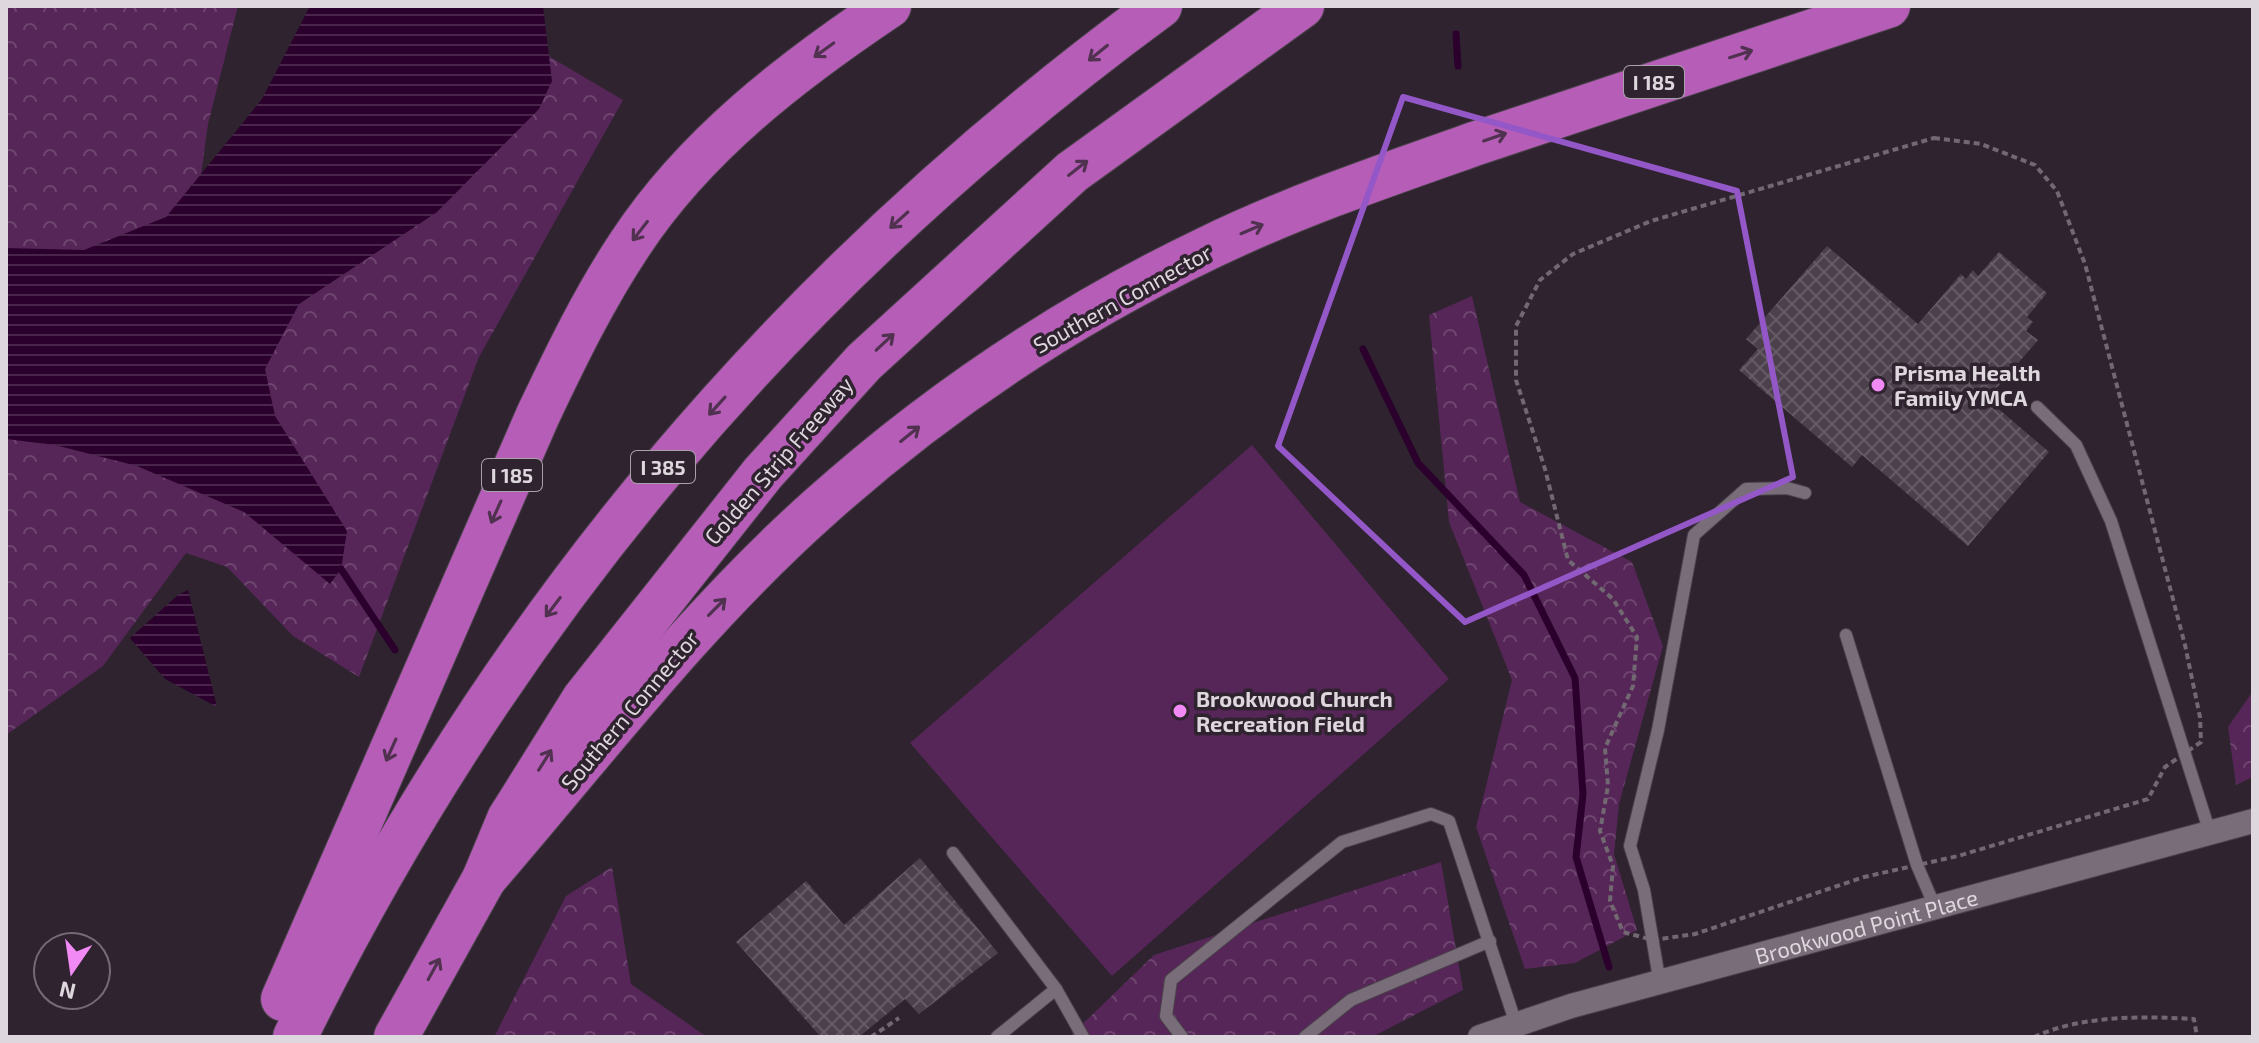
<svg xmlns="http://www.w3.org/2000/svg" width="2259" height="1043" viewBox="0 0 2259 1043" font-family="'Exo 2',sans-serif">
<style>
.forest{fill:url(#forest-crowns)}
.green{fill:#552657}
.water{fill:url(#water-rules)}
.lines{fill:none;stroke-linecap:round;stroke-linejoin:round}
.stream{stroke:#2b002d;stroke-width:7}
.building{fill:url(#building-cross-hatch)}
.lane-casing{stroke:#4a424a;stroke-width:14}
.street-casing{stroke:#4a424a;stroke-width:26}
.highway-casing{stroke:#4a424a;stroke-width:46}
.path{stroke:#716871;stroke-width:4;stroke-dasharray:6 4;stroke-linecap:butt}
.lane{stroke:#7a6d7a;stroke-width:12}
.street{stroke:#7a6d7a;stroke-width:24}
.highway{stroke:#b65db8;stroke-width:44}
.oneway{stroke:#503250}
.marked{fill:none;stroke:#9457c7;stroke-width:6;stroke-linejoin:round}
.poi-dot{fill:#f18af4;stroke:#2e232e;stroke-width:3}
.labels{text-anchor:middle;dominant-baseline:central;stroke-width:7;stroke-linejoin:round;paint-order:stroke}
.shield{fill:#2e232e;stroke:#a9a1a9;stroke-width:2}
.shield-label{font-size:20px;font-weight:bold;fill:#ded7de}
.street-label{font-size:22px;fill:#ded7de;stroke:#2e232e}
.poi-label{font-size:22px;font-weight:bold;fill:#ded7de;stroke:#2e232e;text-anchor:start}
</style>
<defs>
<pattern id="forest-crowns" width="20" height="18" patternUnits="userSpaceOnUse" patternTransform="scale(2)"><rect width="20" height="18" fill="#552657"/><path d="M2 6a3 3 0 1 1 6 0M12 15a3 3 0 1 1 6 0" fill="none" stroke="#6d456f"/></pattern>
<pattern id="water-rules" width="6" height="5" patternUnits="userSpaceOnUse" patternTransform="scale(2)"><rect width="6" height="5" fill="#2b002d"/><path d="M0 2.5h6" fill="none" stroke="#49244b"/></pattern>
<pattern id="building-cross-hatch" width="8" height="8" patternUnits="userSpaceOnUse" patternTransform="scale(2)"><rect width="8" height="8" fill="#4c404c"/><path d="M0 0l8 8M0 8l8-8" fill="none" stroke="#655b65"/></pattern>
</defs>
<rect width="100%" height="100%" fill="#2e232e"/>
<!-- forest -->
<g class="forest">
<polygon points="6,6 238,6 208,124 198,197 504,30 623,100 479,357 359,677 293,636 227,567 186,553 103,666 6,735"/>
<polygon points="1472,296 1520,502 1632,562 1663,646 1619,804 1614,854 1637,930 1575,963 1525,969 1476,827 1512,680 1449,522 1429,315"/>
<polygon points="2253,691 2253,777 2236,785 2228,727"/>
<polygon points="1441,862 1463,990 1372,1037 1069,1037 1154,955"/>
<polygon points="612,867 631,984 707,1037 494,1037 566,896"/>
</g>
<!-- green -->
<polygon class="green" points="1252,445 1449,679 1112,976 910,743"/>
<!-- water -->
<g class="water">
<polygon points="310,6 543,6 552,81 539,109 437,212 299,304 265,369 275,416 347,531 341,569 330,584 244,512 137,466 55,445 6,439 6,248 84,250 166,217 262,99"/>
<polygon points="188,590 217,707 165,679 130,638 178,595"/>
</g>
<g class="lines">
<!-- stream -->
<g class="stream">
<polyline points="1456,34 1458,66"/>
<polyline points="1363,349 1418,463 1524,575 1575,678 1583,794 1576,857 1609,967"/>
<polyline points="341,569 395,650"/>
</g>
</g>
<!-- building -->
<g class="building">
<polygon points="1827,246 1918,324 1961,274 1966,279 1973,270 1978,276 1999,252 2047,293 2027,317 2033,322 2026,331 2038,340 1987,399 2049,452 1968,546 1862,455 1852,467 1739,370 1758,349 1746,339"/>
<polygon points="920,858 998,953 919,1014 905,999 859,1037 821,1037 736,942 806,881 844,925"/>
</g>
<g class="lines">
<defs>
<g id="lane">
<polyline points="2037,407 2076,445 2111,521 2210,833"/>
<polyline points="1846,635 1917,865 1935,907"/>
<polyline points="953,853 1056,989 1083,1037"/>
<polyline points="1660,984 1644,890 1630,846 1658,730 1694,535 1746,489 1787,488 1805,493"/>
<polyline points="997,1037 1056,989"/>
<polyline points="1182,1037 1166,1016 1171,980 1342,842 1431,814 1449,821 1516,1024"/>
<polyline points="1305,1037 1351,1000 1490,941"/>
</g>
<g id="street">
<path id="s1" d="M1480,1037l91,-31 682,-185"/>
</g>
<g id="highway">
<path d="M484,879c109,-126 211,-261 336,-372 115,-103 248,-192 388,-259 87,-42 178,-73 269,-105 137,-47 274,-92 411,-137"/>
<path d="M283,999l255,-584c28,-59 56,-117 92,-171 65,-99 162,-173 259,-238"/>
<path d="M295,1037c205,-418 490,-756 865,-1031"/>
<polyline points="396,1037 484,879 509,819 584,699 763,473 864,362 1072,172 1302,6"/>
</g>
</defs>
<!-- lane casing -->
<use href="#lane" class="lane-casing"/>
<!-- street casing -->
<use href="#street" class="street-casing"/>
<!-- highway casing -->
<use href="#highway" class="highway-casing"/>
<!-- path -->
<g class="path">
<polygon points="1934,138 1981,144 2035,165 2057,191 2085,264 2185,645 2200,717 2201,742 2165,767 2148,799 1958,856 1864,877 1695,934 1653,940 1623,932 1610,901 1613,866 1600,831 1608,786 1605,748 1633,686 1637,637 1613,599 1568,560 1545,469 1516,380 1516,326 1540,280 1573,254 1651,221"/>
<polyline points="871,1037 899,1018"/>
<path d="M2034,1037c48,-22 109,-21 160,-18l3,18"/>
</g>
<!-- lane -->
<use href="#lane" class="lane"/>
<!-- street -->
<use href="#street" class="street"/>
<!-- highway -->
<use href="#highway" class="highway"/>
</g>
<!-- one-way arrows -->
<defs><path id="oneway-shaft" d="M-6 0H5M1.5-3L5.5 0L1.5 3" fill="none" stroke-width="1.6" stroke-linecap="round" stroke-linejoin="round" transform="scale(2)"/></defs>
<g class="oneway">
<use href="#oneway-shaft" transform="translate(824 50) rotate(144)"/>
<use href="#oneway-shaft" transform="translate(1098 53) rotate(141)"/>
<use href="#oneway-shaft" transform="translate(1741 54) rotate(-18)"/>
<use href="#oneway-shaft" transform="translate(1495 137) rotate(-19)"/>
<use href="#oneway-shaft" transform="translate(1078 168) rotate(-38)"/>
<use href="#oneway-shaft" transform="translate(899 220) rotate(138)"/>
<use href="#oneway-shaft" transform="translate(1252 229) rotate(-23)"/>
<use href="#oneway-shaft" transform="translate(640 231) rotate(128)"/>
<use href="#oneway-shaft" transform="translate(885 342) rotate(-43)"/>
<use href="#oneway-shaft" transform="translate(717 406) rotate(132)"/>
<use href="#oneway-shaft" transform="translate(910 434) rotate(-39)"/>
<use href="#oneway-shaft" transform="translate(496 512) rotate(114)"/>
<use href="#oneway-shaft" transform="translate(553 607) rotate(127)"/>
<use href="#oneway-shaft" transform="translate(717 607) rotate(-45)"/>
<use href="#oneway-shaft" transform="translate(391 750) rotate(114)"/>
<use href="#oneway-shaft" transform="translate(545 760) rotate(-58)"/>
<use href="#oneway-shaft" transform="translate(434 969) rotate(-61)"/>
</g>
<!-- marked area -->
<path class="marked" d="M1403,97l334,94 56,286 -328,145 -187,-176z"/>
<!-- markers -->
<g class="poi-dot">
<circle cx="1878" cy="385" r="8"/>
<circle cx="1180" cy="711" r="8"/>
</g>
<g class="labels">
<!-- shield labels -->
<g class="shield">
<rect x="1624" y="66" width="60" height="32" rx="6"/>
<rect x="631" y="451" width="64" height="32" rx="6"/>
<rect x="482" y="459" width="60" height="32" rx="6"/>
</g>
<g class="shield-label">
<text x="1654" y="82">I 185</text>
<text x="663" y="467">I 385</text>
<text x="512" y="475">I 185</text>
</g>
<!-- street labels -->
<g class="street-label">
<text transform="translate(1122 298) rotate(-29)">Southern Connector</text>
<text transform="translate(778 460) rotate(-49)">Golden Strip Freeway</text>
<text transform="translate(629 710) rotate(-50)">Southern Connector</text>
<text stroke="none"><textPath href="#s1" startOffset="402">Brookwood Point Place</textPath></text>
</g>
<!-- poi labels -->
<g class="poi-label">
<text x="1894" y="372">Prisma Health<tspan x="1894" dy="25">Family YMCA</tspan></text>
<text x="1196" y="698">Brookwood Church<tspan x="1196" dy="25">Recreation Field</tspan></text>
</g>
</g>
<!-- border -->
<rect width="2259" height="1043" fill="none" stroke="#ded7de" stroke-width="16"/>
<!-- north arrow -->
<g transform="translate(72 971) rotate(193)"><circle r="38" fill="#2e232e" stroke="#746b74" stroke-width="2"/>
<path d="M0-6L14 30L0 20L-14 30Z" fill="#f18af4"/>
<text y="-12" font-size="22" font-weight="bold" text-anchor="middle" fill="#ded7de">N</text>
</g>
</svg>
